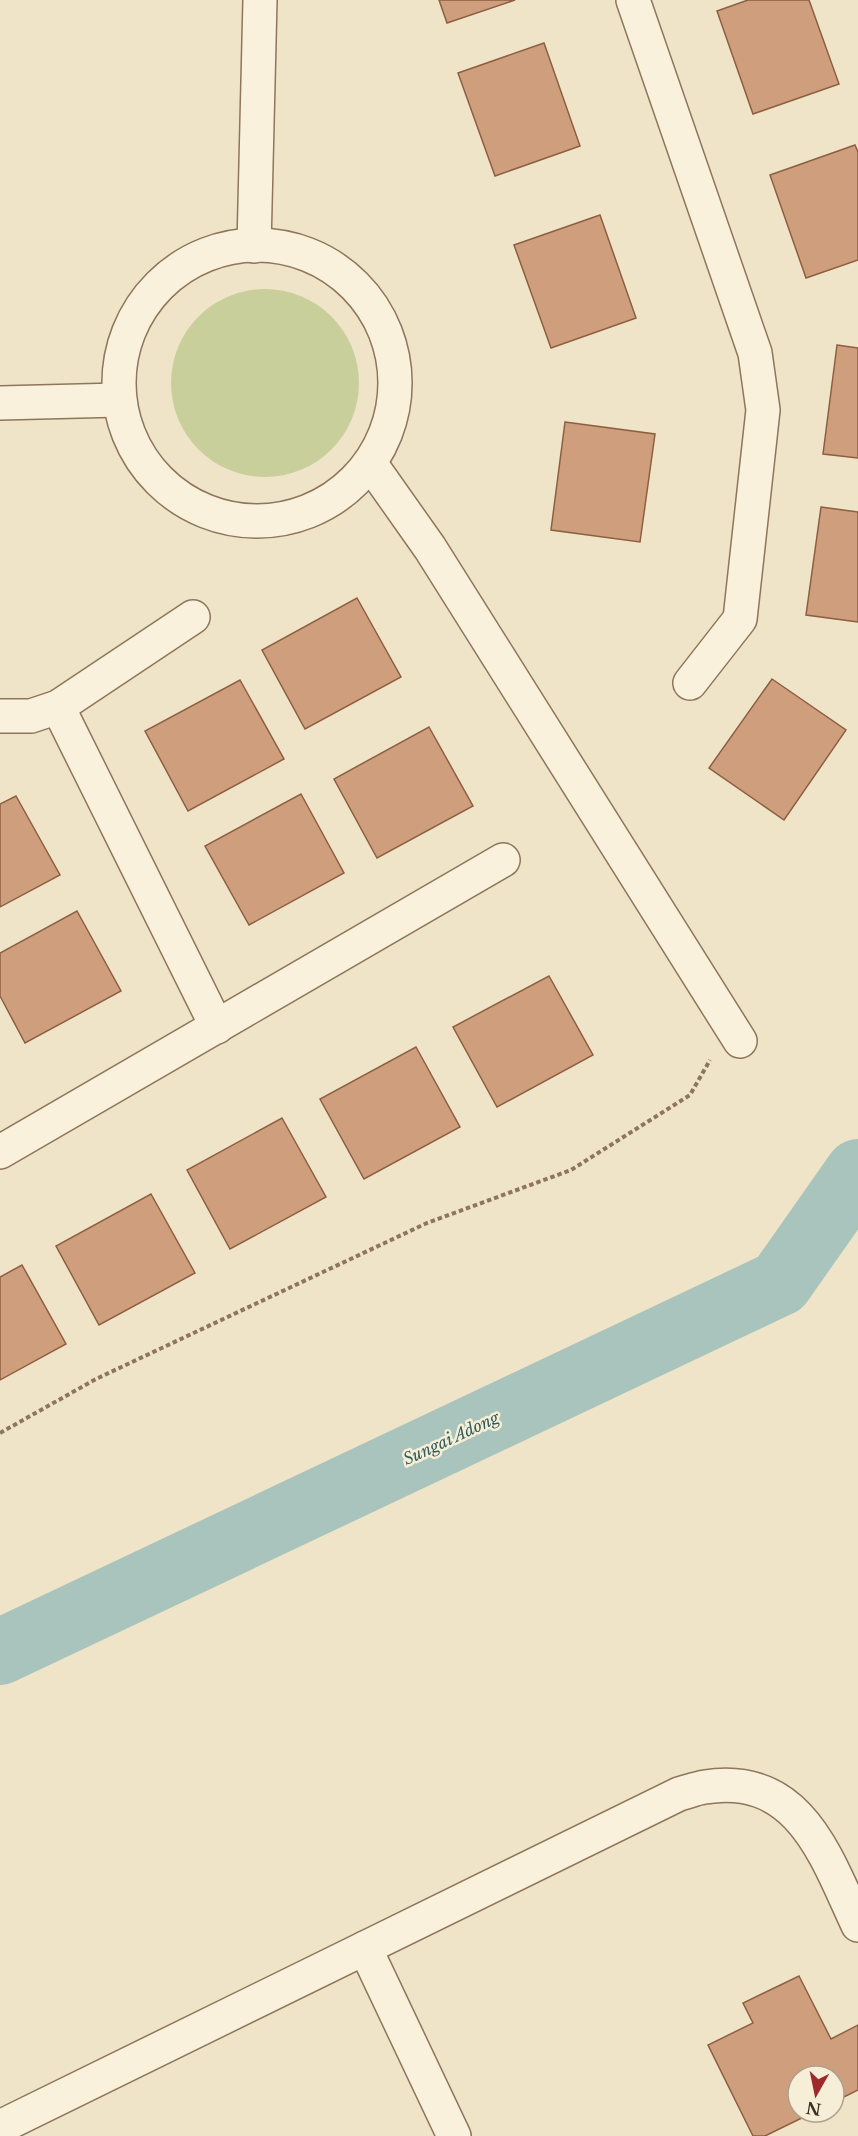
<svg xmlns="http://www.w3.org/2000/svg" width="858" height="2136" viewBox="0 0 858 2136" font-family="'Libre Baskerville',serif">
<style>
.green{fill:#c9cf9b}
.lines{fill:none;stroke-linecap:round;stroke-linejoin:round}
.river{stroke:#a9c4bc;stroke-width:66}
.building{fill:#cf9f7d;stroke:#8d5f41;stroke-width:1.5}
.minor-casing{stroke:#8d765c;stroke-width:36}
.path{stroke:#8d765c;stroke-width:4;stroke-dasharray:4.5 3;stroke-linecap:butt}
.minor{stroke:#faf1dc;stroke-width:33}
.labels{text-anchor:middle;dominant-baseline:central;stroke-width:5;stroke-linejoin:round;paint-order:stroke}
.water-label{font-size:16px;font-style:italic;fill:#2f5d5a;stroke:#f7eed8}
</style>
<rect width="100%" height="100%" fill="#f0e4c8"/>
<!-- green -->
<circle class="green" cx="265" cy="383" r="94"/>
<g class="lines">
<!-- river -->
<polyline class="river" points="0,1652 780,1283 858,1172"/>
</g>
<!-- building -->
<g class="building">
<polygon points="439,0 515,0 447,23"/>
<polygon points="748,0 809,0 839,84 753,114 717,11"/>
<polygon points="544,43 580,146 495,176 458,73"/>
<polygon points="855,145 858,152 858,260 806,278 770,175"/>
<polygon points="600,215 636,318 551,348 514,245"/>
<polygon points="837,345 858,348 858,458 823,454"/>
<polygon points="565,422 655,434 640,542 551,530"/>
<polygon points="821,507 858,512 858,622 806,615"/>
<polygon points="357,598 401,677 305,729 262,650"/>
<polygon points="772,679 846,730 784,820 709,768"/>
<polygon points="240,680 284,759 188,811 145,731"/>
<polygon points="429,727 473,806 377,858 334,779"/>
<polygon points="301,794 344,873 249,925 205,846"/>
<polygon points="16,796 60,875 0,907 0,804"/>
<polygon points="77,911 121,991 25,1043 0,996 0,953"/>
<polygon points="549,976 593,1055 497,1107 453,1027"/>
<polygon points="416,1047 460,1127 364,1179 320,1099"/>
<polygon points="282,1118 326,1197 230,1249 187,1170"/>
<polygon points="151,1194 195,1273 99,1325 56,1246"/>
<polygon points="22,1265 66,1344 0,1380 0,1277"/>
<polygon points="799,1976 831,2039 858,2025 858,2090 834,2102 834,2076 798,2076 798,2112 814,2112 765,2136 753,2136 708,2045 753,2023 743,2003"/>
</g>
<g class="lines">
<defs>
<g id="minor">
<polyline points="633,0 755,353 763,410 740,619 690,683"/>
<circle cx="257" cy="383" r="138"/>
<polyline points="254,246 260,0"/>
<polyline points="0,403 119,400"/>
<polyline points="370,463 430,548 740,1041"/>
<polyline points="58,707 217,1027"/>
<polyline points="0,716 31,716 58,707 193,617"/>
<polyline points="0,1152 503,860"/>
<polyline points="365,1948 454,2136"/>
<path d="M0,2127l679,-333c8,-2 18,-6 26,-7 95,-15 121,70 153,138"/>
</g>
</defs>
<!-- minor casing -->
<use href="#minor" class="minor-casing"/>
<!-- path -->
<polyline class="path" points="0,1433 96,1379 427,1223 571,1170 690,1095 710,1060"/>
<!-- minor -->
<use href="#minor" class="minor"/>
</g>
<g class="labels">
<!-- water labels -->
<g class="water-label">
<text transform="translate(451 1438) rotate(-25)">Sungai Adong</text>
</g>
</g>
<!-- north arrow -->
<g transform="translate(816 2094) rotate(189)"><circle r="28" fill="#f7eed8" stroke="#ada18e" stroke-width="1.5"/>
<path d="M0-4.5L10 22L0 15L-10 22Z" fill="#9e2a2b"/>
<text y="-9" font-size="16" font-weight="bold" text-anchor="middle" fill="#3d2e20">N</text>
</g>
</svg>
